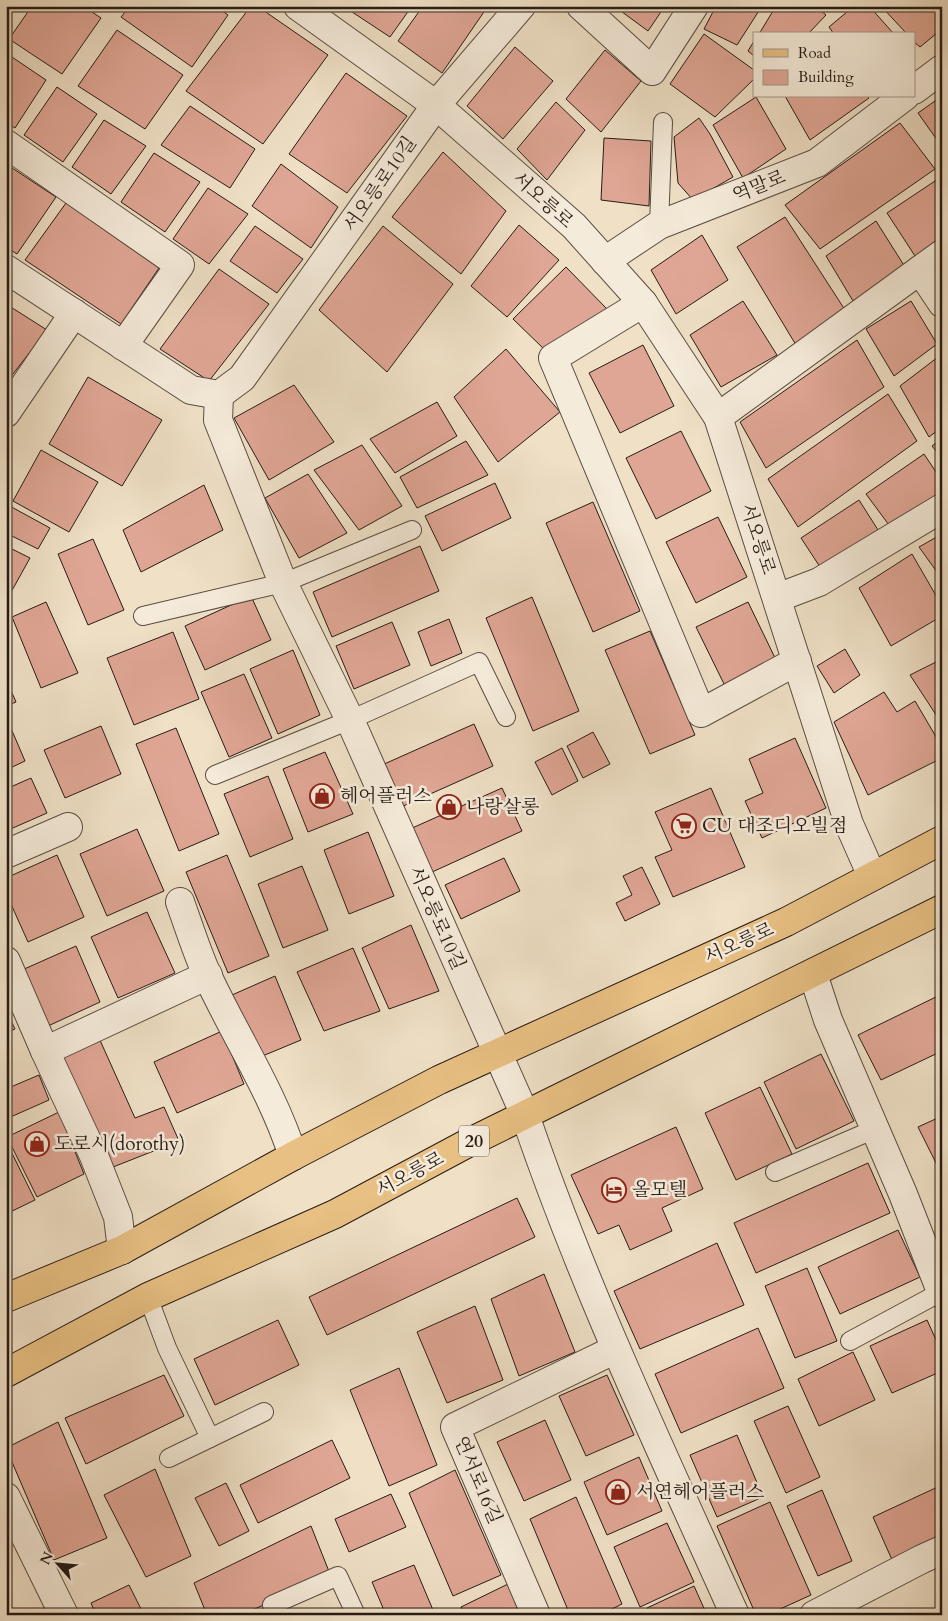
<svg xmlns="http://www.w3.org/2000/svg" width="948" height="1621" viewBox="0 0 948 1621" font-family="Cardo,'Noto Serif KR',serif">
<style>
.building{fill:#e0a695;stroke:#271c16}
.lines{fill:none;stroke-linecap:round;stroke-linejoin:round}
.service-casing{stroke:#594d42;stroke-width:20}
.minor-casing{stroke:#594d42;stroke-width:30}
.primary-casing{stroke:#271c16;stroke-width:30}
.service{stroke:#f5ebda;stroke-width:18}
.minor{stroke:#f5ebda;stroke-width:28}
.primary{stroke:#e8c083;stroke-width:28}
.labels{text-anchor:middle;dominant-baseline:central;stroke-width:5;stroke-linejoin:round;paint-order:stroke}
.shield{fill:#f5ebda;stroke:#655a51;stroke-width:1}
.shield-label{font-size:18px;font-weight:bold;fill:#271c16}
.street-label{font-size:19px;fill:#271c16;stroke:#f5ebda}
.poi-label{font-size:19px;fill:#271c16;stroke:#f5ebda;text-anchor:start}
</style>
<rect width="100%" height="100%" fill="#efe0c6"/>
<filter id="stains"><feTurbulence type="fractalNoise" baseFrequency=".004" numOctaves="4"/><feColorMatrix values="0 0 0 0 .2 0 0 0 0 .09 0 0 0 0 .02 0 0 0 .5 -.17"/></filter>
<radialGradient id="worn" r=".72"><stop offset=".6" stop-color="#630" stop-opacity="0"/><stop offset="1" stop-color="#630" stop-opacity=".3"/></radialGradient>
<!-- building -->
<g class="building">
<polygon points="32,6 83,6 101,18 62,74 9,39"/>
<polygon points="130,6 215,6 228,15 192,67 121,17"/>
<polygon points="251,6 257,6 328,55 263,144 186,91"/>
<polygon points="343,6 412,6 390,37"/>
<polygon points="423,6 488,6 442,73 398,41"/>
<polygon points="614,6 665,6 648,31"/>
<polygon points="716,6 762,6 737,45 704,29"/>
<polygon points="776,6 815,6 826,15 808,34 759,34"/>
<polygon points="854,6 869,6 894,34 834,34 829,27"/>
<polygon points="881,6 940,6 942,29 920,47 914,42 914,34 907,34"/>
<polygon points="117,30 183,75 145,129 78,86"/>
<polygon points="704,34 754,70 754,79 715,117 670,84"/>
<polygon points="754,41 754,56 748,51"/>
<polygon points="515,47 553,81 503,139 467,106"/>
<polygon points="605,50 641,81 601,132 566,99"/>
<polygon points="6,53 46,80 15,128 6,122"/>
<polygon points="346,73 407,116 347,193 289,154"/>
<polygon points="57,87 97,114 63,162 24,135"/>
<polygon points="785,96 867,96 869,98 810,140"/>
<polygon points="942,96 942,147 918,113"/>
<polygon points="756,97 786,149 743,178 713,125"/>
<polygon points="556,102 585,130 547,180 517,149"/>
<polygon points="190,106 255,149 230,188 161,145"/>
<polygon points="699,118 710,134 733,177 693,200 678,183 674,137"/>
<polygon points="104,120 146,146 111,194 72,167"/>
<polygon points="900,123 935,169 820,249 785,205"/>
<polygon points="604,138 651,141 649,206 601,200"/>
<polygon points="443,152 506,211 461,274 392,217"/>
<polygon points="154,153 200,182 165,232 121,202"/>
<polygon points="6,164 56,197 17,254 6,247"/>
<polygon points="281,164 338,207 311,248 252,206"/>
<polygon points="941,177 942,241 917,259 887,213"/>
<polygon points="208,188 248,214 209,264 173,239"/>
<polygon points="66,203 159,268 121,324 25,260"/>
<polygon points="785,217 847,313 796,345 737,247"/>
<polygon points="876,221 905,267 856,306 826,256"/>
<polygon points="519,225 559,260 507,317 471,286"/>
<polygon points="255,226 303,259 277,293 230,261"/>
<polygon points="383,226 453,284 387,372 319,310"/>
<polygon points="702,235 728,280 676,314 651,270"/>
<polygon points="566,267 607,309 545,350 513,319"/>
<polygon points="219,269 269,304 209,381 160,349"/>
<polygon points="743,301 777,355 721,387 690,335"/>
<polygon points="911,301 937,344 894,376 866,329"/>
<polygon points="6,304 47,330 6,383"/>
<polygon points="857,340 884,387 766,468 740,422"/>
<polygon points="643,345 674,406 620,433 589,373"/>
<polygon points="506,349 560,412 498,462 454,397"/>
<polygon points="942,354 942,427 929,437 900,386"/>
<polygon points="88,377 162,420 122,486 49,444"/>
<polygon points="294,385 334,442 269,480 234,418"/>
<polygon points="888,394 917,441 798,527 768,479"/>
<polygon points="437,402 457,436 395,473 370,439"/>
<polygon points="681,431 711,491 656,519 626,458"/>
<polygon points="942,439 942,458 932,446"/>
<polygon points="466,441 488,475 417,508 400,477"/>
<polygon points="362,445 402,506 359,530 314,470"/>
<polygon points="41,450 98,482 69,532 13,501"/>
<polygon points="924,454 942,481 942,494 889,525 866,494"/>
<polygon points="308,474 347,533 299,558 265,498"/>
<polygon points="495,483 511,518 442,551 425,516"/>
<polygon points="204,485 223,530 141,572 123,530"/>
<polygon points="859,500 880,533 822,570 801,538"/>
<polygon points="593,502 640,611 593,632 546,523"/>
<polygon points="6,504 50,528 38,549 6,533"/>
<polygon points="718,517 747,577 696,603 666,542"/>
<polygon points="942,534 942,579 919,547"/>
<polygon points="93,539 124,610 88,625 58,554"/>
<polygon points="6,546 30,558 10,594 6,592"/>
<polygon points="420,546 439,591 332,637 313,592"/>
<polygon points="912,554 942,606 942,616 891,646 859,588"/>
<polygon points="251,596 271,640 205,670 185,626"/>
<polygon points="532,597 579,711 533,731 486,618"/>
<polygon points="46,602 78,673 41,688 12,617"/>
<polygon points="748,602 777,662 726,688 696,627"/>
<polygon points="449,619 462,653 431,666 418,632"/>
<polygon points="392,622 410,665 354,689 336,646"/>
<polygon points="650,631 695,735 650,754 605,650"/>
<polygon points="173,632 199,699 134,725 107,658"/>
<polygon points="845,649 860,675 834,693 817,666"/>
<polygon points="293,650 320,715 278,734 250,669"/>
<polygon points="942,659 942,724 910,675"/>
<polygon points="244,674 272,738 229,757 201,692"/>
<polygon points="6,679 16,702 6,706"/>
<polygon points="884,692 897,712 915,701 942,747 942,758 868,795 834,722"/>
<polygon points="474,724 493,766 401,807 382,765"/>
<polygon points="10,726 25,761 6,770 6,728"/>
<polygon points="101,726 121,774 65,798 44,750"/>
<polygon points="176,728 219,834 179,851 136,744"/>
<polygon points="593,732 610,764 583,778 567,746"/>
<polygon points="795,738 826,808 762,838 745,801 763,793 749,759"/>
<polygon points="562,748 578,781 552,795 535,762"/>
<polygon points="325,752 353,814 308,832 283,769"/>
<polygon points="268,776 293,839 250,857 224,794"/>
<polygon points="31,778 47,813 6,831 6,789"/>
<polygon points="502,788 522,831 430,873 410,829"/>
<polygon points="711,788 745,867 673,897 655,857 672,850 655,812"/>
<polygon points="137,829 164,891 107,916 80,854"/>
<polygon points="368,832 394,896 349,914 324,850"/>
<polygon points="57,855 84,917 28,942 6,893 6,878"/>
<polygon points="227,855 269,956 228,973 186,872"/>
<polygon points="504,858 520,891 461,919 445,885"/>
<polygon points="302,866 328,930 283,948 258,884"/>
<polygon points="642,867 660,904 625,921 616,903 632,895 623,876"/>
<polygon points="147,912 175,973 118,998 91,937"/>
<polygon points="411,925 439,991 389,1009 362,948"/>
<polygon points="76,946 100,1002 48,1026 22,970"/>
<polygon points="353,948 380,1011 324,1031 297,972"/>
<polygon points="275,976 301,1040 260,1057 232,995"/>
<polygon points="942,994 942,1051 881,1080 858,1035"/>
<polygon points="6,1010 15,1029 6,1033"/>
<polygon points="222,1031 244,1084 177,1113 154,1062"/>
<polygon points="99,1038 135,1118 164,1107 179,1141 108,1169 58,1057"/>
<polygon points="821,1054 854,1121 796,1149 764,1082"/>
<polygon points="39,1075 49,1100 6,1119 6,1089"/>
<polygon points="760,1087 792,1154 736,1180 705,1113"/>
<polygon points="59,1112 84,1174 37,1197 7,1137"/>
<polygon points="942,1116 942,1175 918,1127"/>
<polygon points="676,1127 703,1189 662,1208 672,1231 630,1250 619,1225 598,1234 571,1175"/>
<polygon points="6,1141 35,1200 6,1214"/>
<polygon points="868,1163 890,1213 756,1273 734,1223"/>
<polygon points="517,1198 535,1237 327,1335 309,1297"/>
<polygon points="898,1230 920,1277 840,1314 818,1267"/>
<polygon points="717,1243 744,1305 640,1349 614,1291"/>
<polygon points="807,1268 837,1341 795,1358 765,1286"/>
<polygon points="544,1274 575,1352 519,1376 491,1299"/>
<polygon points="475,1306 503,1380 447,1403 417,1332"/>
<polygon points="278,1320 299,1365 215,1405 194,1359"/>
<polygon points="927,1320 942,1353 942,1371 892,1393 870,1346"/>
<polygon points="758,1328 784,1388 681,1433 655,1374"/>
<polygon points="853,1352 875,1400 819,1426 798,1379"/>
<polygon points="399,1368 437,1465 389,1486 350,1390"/>
<polygon points="164,1375 184,1416 86,1464 65,1418"/>
<polygon points="607,1375 634,1435 586,1456 559,1396"/>
<polygon points="788,1406 820,1477 786,1493 754,1421"/>
<polygon points="545,1420 571,1480 524,1501 497,1442"/>
<polygon points="58,1422 107,1538 54,1560 6,1448"/>
<polygon points="737,1435 763,1497 717,1517 690,1455"/>
<polygon points="332,1440 350,1478 258,1523 240,1485"/>
<polygon points="639,1457 662,1511 607,1535 584,1482"/>
<polygon points="155,1469 191,1556 146,1577 104,1495"/>
<polygon points="455,1470 501,1575 453,1596 409,1493"/>
<polygon points="226,1483 249,1531 219,1546 195,1498"/>
<polygon points="942,1485 942,1542 893,1562 873,1517"/>
<polygon points="822,1490 852,1561 818,1576 787,1506"/>
<polygon points="391,1494 406,1527 349,1552 335,1519"/>
<polygon points="576,1497 622,1604 600,1615 570,1615 530,1519"/>
<polygon points="770,1502 811,1595 767,1615 756,1615 717,1526"/>
<polygon points="667,1523 694,1582 640,1607 614,1547"/>
<polygon points="311,1526 330,1574 242,1615 207,1615 194,1583"/>
<polygon points="414,1565 433,1610 423,1615 386,1615 372,1582"/>
<polygon points="508,1584 520,1615 464,1615 461,1607"/>
<polygon points="129,1585 144,1615 96,1615 91,1603"/>
<polygon points="694,1586 707,1615 650,1615 647,1608"/>
</g>
<g class="lines">
<defs>
<g id="service">
<polyline points="659,225 663,122"/>
<polyline points="143,616 283,583 412,530"/>
<polyline points="215,775 350,720 479,662 506,717"/>
<polyline points="775,1172 875,1129"/>
<polyline points="148,1297 167,1348 210,1438"/>
<polyline points="850,1341 941,1292"/>
<polyline points="169,1458 264,1412"/>
<polyline points="272,1605 338,1576 356,1615"/>
</g>
<g id="minor">
<polyline points="298,6 436,105 574,226 643,303 718,417 849,824 872,876"/>
<polyline points="581,6 652,71 694,6"/>
<polyline points="914,90 942,69"/>
<polyline points="6,144 180,265 123,346"/>
<polyline points="942,254 920,270 942,303"/>
<polyline points="605,261 659,225 817,163 905,96"/>
<polyline points="6,269 191,390 219,395 242,378 436,105 521,6"/>
<polyline points="643,303 553,358 701,713 797,661"/>
<path d="M219,395l-1,25 65,163 67,137 175,395c58,171 136,335 210,500"/>
<polyline points="6,413 74,313"/>
<polyline points="718,417 920,270"/>
<polyline points="777,598 819,582 942,508"/>
<polyline points="6,854 68,827"/>
<path d="M180,902c9,25 17,51 28,75 28,60 65,116 85,179"/>
<polyline points="6,961 45,1051 94,1156 118,1217 122,1250"/>
<polyline points="813,974 828,1020 903,1194 942,1294"/>
<polyline points="45,1051 208,975"/>
<polyline points="6,1497 64,1615"/>
<polyline points="536,1615 455,1427 616,1349"/>
<polyline points="814,1615 922,1559 942,1550"/>
</g>
<g id="primary">
<polyline points="6,1298 122,1250 293,1156 439,1080 786,922 942,840"/>
<polyline points="6,1373 148,1297 335,1214 468,1143 942,909"/>
</g>
</defs>
<!-- service casing -->
<use href="#service" class="service-casing"/>
<!-- minor casing -->
<use href="#minor" class="minor-casing"/>
<!-- primary casing -->
<use href="#primary" class="primary-casing"/>
<!-- service -->
<use href="#service" class="service"/>
<!-- minor -->
<use href="#minor" class="minor"/>
<!-- primary -->
<use href="#primary" class="primary"/>
</g>
<!-- icons -->
<defs>
<symbol id="shop-ring" viewBox="-11 -11 22 22"><circle r="9.5" fill="#f5ebda" stroke="#8f2418" stroke-width="1.5"/><path d="M-5-2.5h2.3a2.7 3.5 0 0 1 5.4 0H5L5.5 6h-11ZM-1.5-2.5h3a1.5 2.3 0 0 0-3 0Z" fill="#8f2418"/></symbol>
<symbol id="supermarket-ring" viewBox="-11 -11 22 22"><circle r="9.5" fill="#f5ebda" stroke="#8f2418" stroke-width="1.5"/><path d="M-6-5.5h2.5l.6 2H6L4.5 2H-2.5L-4.4-4H-6ZM-1.5 3.2a1.3 1.3 0 1 0 .1 0ZM3 3.2a1.3 1.3 0 1 0 .1 0Z" fill="#8f2418"/></symbol>
<symbol id="hotel-ring" viewBox="-11 -11 22 22"><circle r="9.5" fill="#f5ebda" stroke="#8f2418" stroke-width="1.5"/><path d="M-6-4.5h1.5V1H6V5H4.5V3h-9V5H-6ZM-4 0a1.8 1.8 0 1 1 3.6 0ZM.5 0V-2.5h3Q6-2.5 6 0Z" fill="#8f2418"/></symbol>
</defs>
<g fill-rule="evenodd">
<use href="#shop-ring" x="308" y="782" width="28" height="28"/>
<use href="#shop-ring" x="435" y="793" width="28" height="28"/>
<use href="#supermarket-ring" x="670" y="812" width="28" height="28"/>
<use href="#shop-ring" x="23" y="1130" width="28" height="28"/>
<use href="#hotel-ring" x="600" y="1176" width="28" height="28"/>
<use href="#shop-ring" x="604" y="1478" width="28" height="28"/>
</g>
<g class="labels">
<!-- shield labels -->
<rect class="shield" x="459" y="1125.5" width="30" height="31" rx="4"/>
<g class="shield-label">
<text x="474" y="1141">20</text>
</g>
<!-- street labels -->
<g class="street-label">
<text transform="translate(380 184) rotate(-55)">서오릉로10길</text>
<text transform="translate(759 186) rotate(-22)">역말로</text>
<text transform="translate(543 200) rotate(42)">서오릉로</text>
<text transform="translate(758 539) rotate(72)">서오릉로</text>
<text transform="translate(437 918) rotate(66)">서오릉로10길</text>
<text transform="translate(739 943) rotate(-24)">서오릉로</text>
<text transform="translate(410 1174) rotate(-28)">서오릉로</text>
<text transform="translate(478 1480) rotate(67)">연서로16길</text>
</g>
<!-- poi labels -->
<g class="poi-label">
<text x="340" y="796">헤어플러스</text>
<text x="466" y="807">나랑살롱</text>
<text x="702" y="826">CU 대조디오빌점</text>
<text x="54" y="1144">도로시(dorothy)</text>
<text x="632" y="1190">올모텔</text>
<text x="636" y="1492">서연헤어플러스</text>
</g>
</g>
<!-- margin -->
<rect width="948" height="1621" fill="none" stroke="#efe0c6" stroke-width="25"/>
<rect x="8" y="8" width="933" height="1606" fill="none" stroke="#271c16" stroke-width="2.5"/>
<rect x="12" y="12" width="923" height="1596" fill="none" stroke="#271c16"/>
<!-- legend -->
<rect x="753" y="32" width="162" height="65" fill="#f5ebda" stroke="#a3988c"/>
<rect x="763" y="49" width="25" height="8" fill="#e8c083" stroke="#a3988c"/>
<text x="798" y="58" font-size="15" fill="#271c16">Road</text>
<rect x="763" y="70" width="25" height="15" fill="#e0a695" stroke="#a3988c"/>
<text x="798" y="82" font-size="15" fill="#271c16">Building</text>
<!-- north arrow -->
<g transform="translate(58 1564) rotate(297)" stroke="#f5ebda" stroke-width="4" paint-order="stroke">
<path d="M0-4L9 19L0 12L-9 19Z" fill="#271c16"/>
<text y="-8" font-size="14" font-weight="bold" text-anchor="middle" fill="#271c16">N</text>
</g>
<rect width="100%" height="100%" filter="url(#stains)"/>
<rect width="100%" height="100%" fill="url(#worn)"/>
</svg>
